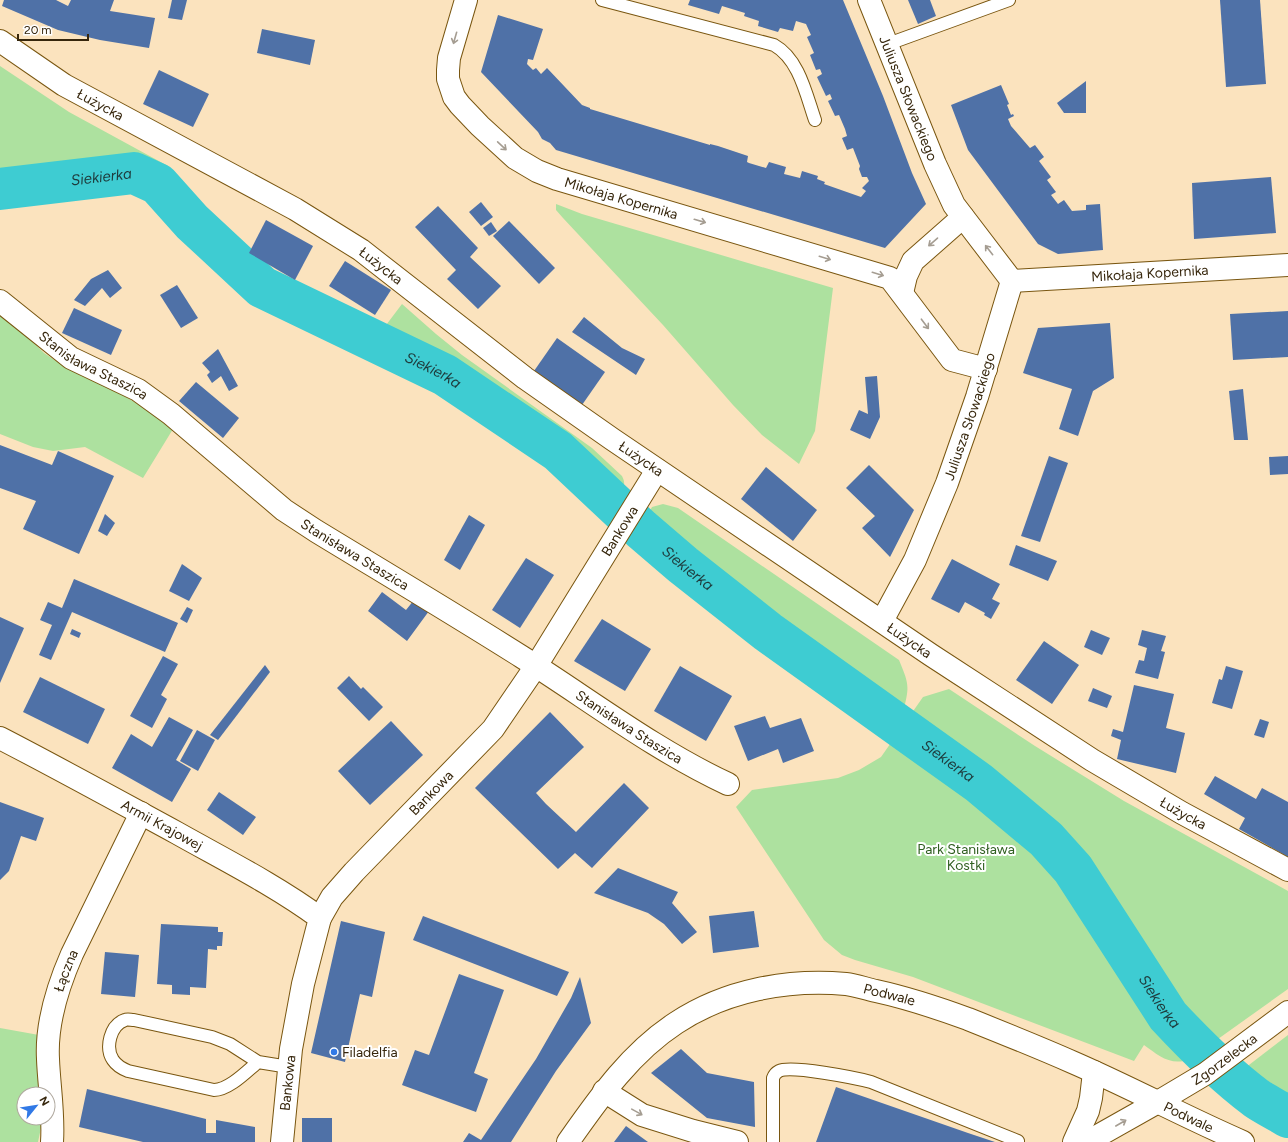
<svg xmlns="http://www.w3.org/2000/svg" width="1288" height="1142" viewBox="0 0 1288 1142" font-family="Figtree,sans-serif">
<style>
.green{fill:#ade19f}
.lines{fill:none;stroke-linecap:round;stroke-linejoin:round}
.river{stroke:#3eccd2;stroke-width:42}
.building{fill:#4f71a7}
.service-casing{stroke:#795610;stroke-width:14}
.minor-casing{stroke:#795610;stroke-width:24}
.tertiary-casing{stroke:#795610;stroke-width:24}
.secondary-casing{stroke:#795610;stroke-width:24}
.service{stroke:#fff;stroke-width:12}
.minor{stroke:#fff;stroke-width:22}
.tertiary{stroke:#fff;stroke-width:22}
.secondary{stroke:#fff;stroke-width:22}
.oneway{stroke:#a59d92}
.poi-dot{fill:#3179e6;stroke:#fff;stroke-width:1.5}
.labels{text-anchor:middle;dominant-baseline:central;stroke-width:4;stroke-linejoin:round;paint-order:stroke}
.street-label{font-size:14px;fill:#36260c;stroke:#fff}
.park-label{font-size:14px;fill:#316022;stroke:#fff}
.poi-label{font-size:14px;fill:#36260c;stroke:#fff;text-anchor:start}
.water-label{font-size:15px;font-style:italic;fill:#1e3b3c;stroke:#fff}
</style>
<rect width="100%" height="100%" fill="#fbe3be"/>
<!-- green -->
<g class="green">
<polygon points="0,66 69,112 168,166 160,170 155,170 122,162 0,179"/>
<polygon points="556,204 582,214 833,288 815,431 799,464 762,435 733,405 663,325 563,218 556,210"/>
<path d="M402,304l34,30 26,21 130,93 30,28c4,8 2,11 -2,19l-56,-48 -83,-59 -45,-25 -59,-26z"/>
<polygon points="0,313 24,333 44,353 56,361 70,369 101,382 151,412 173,429 143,478 85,447 53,451 33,447 0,434"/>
<path d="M663,504l15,4 221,152c9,22 11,25 5,48l-257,-192 5,-9z"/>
<path d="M949,689l86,57 89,55 164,90v98l-98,70c-19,8 -32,-4 -46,-14l-10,16 -221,-84 -58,-17 -13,-5 -18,-15 -88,-133 16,-17 86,-12 21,-8 22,-13 42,-60z"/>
<polygon points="0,1028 39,1035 42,1094 24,1094 24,1118 43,1118 38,1142 0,1142"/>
<polygon points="1288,1035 1288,1105 1280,1101 1245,1068"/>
</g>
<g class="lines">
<!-- river -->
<path class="river" id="s1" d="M0,189l134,-16 24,11 34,38 70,65 183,88 113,76 83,78 42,36 85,67 211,151 67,56 27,30 95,147c27,29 56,58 88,82 10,7 21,12 32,19"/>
</g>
<!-- building -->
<g class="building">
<polygon points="4,0 56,0 68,6 71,0 114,0 110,11 155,18 149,48 100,40 58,30 2,6"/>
<polygon points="172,0 187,0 182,20 168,18"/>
<polygon points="690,0 843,0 883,96 912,173 926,204 885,248 556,150 550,143 542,139 538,132 481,72 498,15 543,29 533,60 528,59 527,64 533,70 536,68 541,74 547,68 582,105 590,108 590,109 710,145 710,144 718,146 748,156 747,162 749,163 766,168 769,162 786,167 784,174 800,178 802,171 818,176 817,179 825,182 824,184 861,197 866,191 862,188 869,181 867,177 862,177 859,169 860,166 853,148 847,150 842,138 847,136 845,129 839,115 835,116 828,101 832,99 830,94 826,96 817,77 822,74 820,69 816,70 810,55 814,53 807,37 811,35 806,24 796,21 793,31 780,28 778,32 758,26 759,21 744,16 745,13 722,6 719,14 688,5"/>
<polygon points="908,0 930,0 936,16 918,24"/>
<polygon points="1220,0 1260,0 1266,84 1226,87"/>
<polygon points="262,29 315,40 310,65 257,53"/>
<polygon points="159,70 209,94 193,127 143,104"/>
<polygon points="1086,81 1086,113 1064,113 1057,103"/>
<polygon points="1001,85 1009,104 1007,105 1011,115 1013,114 1014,116 1008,119 1011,126 1030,148 1035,145 1044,157 1039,161 1051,177 1047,180 1056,192 1051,195 1058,204 1064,200 1072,211 1086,210 1086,205 1100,204 1103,250 1058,254 1038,244 968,150 951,105"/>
<polygon points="1271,177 1276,233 1194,239 1192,183"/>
<polygon points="481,202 493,217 481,226 469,212"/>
<polygon points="438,206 478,248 470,257 501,286 478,309 447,279 456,270 415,227"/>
<polygon points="266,220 313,246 295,280 249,253"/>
<polygon points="509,221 555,268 539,284 493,236"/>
<polygon points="491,222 497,231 489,236 483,228"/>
<polygon points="345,261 391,290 375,315 329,286"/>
<polygon points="108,270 122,288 110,298 102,288 85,306 74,300 91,279"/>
<polygon points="177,285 198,318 181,328 160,295"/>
<polygon points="74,308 122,330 111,355 62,333"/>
<polygon points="1288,311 1288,357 1233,360 1230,314"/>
<polygon points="584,317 622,348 645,359 636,375 572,332"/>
<polygon points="1110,323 1114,378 1093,391 1078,436 1059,429 1072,389 1023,373 1038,328"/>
<polygon points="557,338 605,372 582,405 534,371"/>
<polygon points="218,349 238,386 229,391 221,376 212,383 207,375 210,372 202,363"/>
<polygon points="877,376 880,417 870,439 850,430 859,410 868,414 865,377"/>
<polygon points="196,382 239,418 223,438 179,401"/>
<polygon points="1243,389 1248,440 1234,440 1229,391"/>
<polygon points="0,445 52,465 58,451 114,476 79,554 23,529 36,501 0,488"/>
<polygon points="1049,456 1068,463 1040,542 1021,536"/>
<polygon points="1288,456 1288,474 1270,475 1269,457"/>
<polygon points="869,465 914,510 890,557 862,528 875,516 846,488"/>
<polygon points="766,467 817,510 793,541 741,499"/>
<polygon points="105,514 115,523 107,536 98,531"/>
<polygon points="469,515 485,525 460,570 444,560"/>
<polygon points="1016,545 1057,561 1048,581 1009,565"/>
<polygon points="526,558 554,575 520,628 492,610"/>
<polygon points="952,559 1000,584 992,599 1000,603 991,619 984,615 985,613 965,602 959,613 931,599"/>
<polygon points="182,564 202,578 189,601 169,591"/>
<polygon points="74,579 178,623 165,652 72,612 51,660 39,655 52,625 40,620 48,602 62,608"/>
<polygon points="382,592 406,610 414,600 429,611 407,641 368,611"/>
<polygon points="187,607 193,610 187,623 180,619"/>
<polygon points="0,617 24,628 0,683"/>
<polygon points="602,619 651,649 625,691 574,661"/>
<polygon points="72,629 81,633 79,638 70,634"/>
<polygon points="1091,630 1110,638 1102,655 1084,647"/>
<polygon points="1142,630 1166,636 1161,651 1165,652 1158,679 1135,673 1139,660 1144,661 1147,648 1138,645"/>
<polygon points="1044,641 1079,665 1052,704 1016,680"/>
<polygon points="163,656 178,664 161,695 167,699 152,728 130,716"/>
<polygon points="265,665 270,672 218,740 210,735"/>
<polygon points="680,666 732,696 706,741 654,711"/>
<polygon points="1226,666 1243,671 1232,709 1212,703 1219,679 1222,680"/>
<polygon points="349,676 361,689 363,687 383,707 369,721 337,688"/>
<polygon points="40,677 105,709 88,744 23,712"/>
<polygon points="1134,685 1174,694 1166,728 1185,733 1176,773 1117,759 1121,740 1111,736 1113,729 1123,732"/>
<polygon points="1093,688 1112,696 1107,708 1088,701"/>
<polygon points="550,712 584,747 536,793 546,804 576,832 624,783 649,808 592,868 575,853 558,869 475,788"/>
<polygon points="765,716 770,728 801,718 814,751 783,763 778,749 748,761 734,726"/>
<polygon points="169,717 193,730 176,760 191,769 172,802 112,768 131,734 152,747"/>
<polygon points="1260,719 1269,722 1264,738 1254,735"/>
<polygon points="391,721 423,755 370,805 338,771"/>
<polygon points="197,730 215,740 198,771 180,761"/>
<polygon points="1215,776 1256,799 1262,788 1288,802 1288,857 1239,829 1245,818 1204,794"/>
<polygon points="219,792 256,817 243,835 207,810"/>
<polygon points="0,802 44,818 36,841 21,836 9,871 0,880"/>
<polygon points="618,868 678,892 672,903 697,932 682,944 664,924 648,913 594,893"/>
<polygon points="754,911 759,947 713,953 709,916"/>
<polygon points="423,916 569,972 557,996 413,940"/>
<polygon points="341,921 385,932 372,997 360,994 345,1062 311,1053"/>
<polygon points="161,924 218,927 218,932 223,932 222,946 217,946 217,950 208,949 206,988 190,987 190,995 172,994 172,985 157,984"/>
<polygon points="105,952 139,955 135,997 101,994"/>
<polygon points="459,974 504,990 474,1073 488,1079 476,1112 402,1085 415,1050 429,1055"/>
<polygon points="580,977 591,1023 556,1071 511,1142 463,1142 469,1133 481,1140 536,1059 571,998"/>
<polygon points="681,1049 707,1073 754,1082 755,1127 707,1118 651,1073"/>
<polygon points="836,1087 968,1133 995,1142 816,1142"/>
<polygon points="87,1089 206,1119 206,1133 216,1133 216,1120 255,1127 255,1142 143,1142 79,1127"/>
<rect x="302" y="1118" width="30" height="24"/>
<polygon points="626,1126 648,1142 614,1142"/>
</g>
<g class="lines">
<defs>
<g id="service">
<path d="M602,0l172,45c25,14 32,49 41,75"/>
<polyline points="888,44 1009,0"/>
<path d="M258,1062c-11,9 -29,28 -44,28l-86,-19c-5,-2 -11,-5 -15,-11 -8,-12 -3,-35 12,-40 2,-1 6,0 9,0l78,17 18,7 28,18 31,5"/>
<path d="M773,1142v-64c1,-3 2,-5 6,-7 12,-6 77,7 92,11l147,59"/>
</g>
<g id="minor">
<path id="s2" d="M466,0l-17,58 -1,12v9l6,18 6,8 20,21 35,32 22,13 20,8 333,99 62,82 34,9"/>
<path id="s3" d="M869,0l66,164 19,41 58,76"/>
<path id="s4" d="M1012,281l276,-16"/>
<polyline points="902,293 906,276 913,261 963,217"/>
<path id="s5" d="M0,301l71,57 67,32 33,24 113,96 32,21c69,42 138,83 206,126 68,43 133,93 206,127"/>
<path id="s6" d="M882,621l33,-61 32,-77 30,-86 35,-116"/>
<path id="s7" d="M320,918l12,-21 22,-25 139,-143 43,-63 121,-196"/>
<polyline points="604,1091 642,1115 693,1131 737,1142"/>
<path id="s8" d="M52,1142c2,-28 -3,-56 -4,-83 -2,-35 10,-73 24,-105l69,-141"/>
<polyline points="1087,1142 1158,1102"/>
</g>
<g id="tertiary">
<path id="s9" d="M0,41l64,44 231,124 66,41 164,128 87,61 319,216 161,105 90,53 106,57"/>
<path id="s10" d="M1158,1102l47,-28 83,-62"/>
</g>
<g id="secondary">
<path id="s11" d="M0,738c60,31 118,63 177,95 48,27 98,52 143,85l-17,66 -12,65 -9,93"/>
<path id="s12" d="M568,1142c31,-44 62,-89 108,-119 50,-33 111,-44 170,-39 10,1 20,5 30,7 32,7 62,17 92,28 35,14 70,28 104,43 58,25 113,55 171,80"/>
<polyline points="1074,1142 1088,1111 1091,1098 1094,1072"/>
</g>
</defs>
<!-- service casing -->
<use href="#service" class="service-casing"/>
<!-- minor casing -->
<use href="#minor" class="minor-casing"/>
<!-- tertiary casing -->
<use href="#tertiary" class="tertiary-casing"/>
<!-- secondary casing -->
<use href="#secondary" class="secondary-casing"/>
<!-- service -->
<use href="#service" class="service"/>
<!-- minor -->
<use href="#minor" class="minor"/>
<!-- tertiary -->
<use href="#tertiary" class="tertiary"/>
<!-- secondary -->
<use href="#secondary" class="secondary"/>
</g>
<!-- one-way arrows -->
<defs><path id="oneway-shaft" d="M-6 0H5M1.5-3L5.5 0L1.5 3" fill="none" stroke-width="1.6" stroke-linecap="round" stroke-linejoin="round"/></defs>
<g class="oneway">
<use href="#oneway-shaft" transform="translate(455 38) rotate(106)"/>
<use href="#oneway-shaft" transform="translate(502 146) rotate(43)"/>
<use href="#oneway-shaft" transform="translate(700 221) rotate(16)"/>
<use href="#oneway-shaft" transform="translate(933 242) rotate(139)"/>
<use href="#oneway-shaft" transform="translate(989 250) rotate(-128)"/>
<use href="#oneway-shaft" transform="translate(825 258) rotate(17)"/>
<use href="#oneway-shaft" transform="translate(878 274) rotate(17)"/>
<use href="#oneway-shaft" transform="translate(925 324) rotate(53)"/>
<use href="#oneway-shaft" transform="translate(637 1112) rotate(29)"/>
<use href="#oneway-shaft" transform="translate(1121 1123) rotate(-30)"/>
</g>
<!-- markers -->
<circle class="poi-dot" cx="334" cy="1052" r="4"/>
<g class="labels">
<!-- street labels -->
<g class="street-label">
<text stroke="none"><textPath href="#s3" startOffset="106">Juliusza Słowackiego</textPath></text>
<text stroke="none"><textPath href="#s9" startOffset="119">Łużycka</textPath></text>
<text stroke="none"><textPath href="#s2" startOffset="301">Mikołaja Kopernika</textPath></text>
<text stroke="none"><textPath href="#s9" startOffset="443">Łużycka</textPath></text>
<text stroke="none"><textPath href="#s4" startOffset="138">Mikołaja Kopernika</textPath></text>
<text stroke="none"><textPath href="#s5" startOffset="114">Stanisława Staszica</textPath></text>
<text stroke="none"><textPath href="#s6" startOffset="223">Juliusza Słowackiego</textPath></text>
<text stroke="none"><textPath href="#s9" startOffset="767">Łużycka</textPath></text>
<text stroke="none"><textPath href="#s7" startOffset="492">Bankowa</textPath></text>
<text stroke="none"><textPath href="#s5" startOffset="438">Stanisława Staszica</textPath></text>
<text stroke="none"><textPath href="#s9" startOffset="1091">Łużycka</textPath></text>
<text stroke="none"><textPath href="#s5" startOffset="762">Stanisława Staszica</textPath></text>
<text stroke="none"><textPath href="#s7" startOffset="168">Bankowa</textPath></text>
<text stroke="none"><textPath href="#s9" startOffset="1415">Łużycka</textPath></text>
<text stroke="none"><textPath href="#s11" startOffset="184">Armii Krajowej</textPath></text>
<text stroke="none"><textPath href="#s8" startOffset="174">Łączna</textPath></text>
<text stroke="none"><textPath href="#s12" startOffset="384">Podwale</textPath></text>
<text stroke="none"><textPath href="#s10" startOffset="79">Zgorzelecka</textPath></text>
<text transform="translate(288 1083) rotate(-84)">Bankowa</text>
<text stroke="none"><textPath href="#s12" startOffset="708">Podwale</textPath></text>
</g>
<!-- park labels -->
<g class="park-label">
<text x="966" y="849">Park Stanisława<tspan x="966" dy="16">Kostki</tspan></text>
</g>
<!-- poi labels -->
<g class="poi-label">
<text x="342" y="1052">Filadelfia</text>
</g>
<!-- water labels -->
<g class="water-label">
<text stroke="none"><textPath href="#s1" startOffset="102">Siekierka</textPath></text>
<text stroke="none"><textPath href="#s1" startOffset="498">Siekierka</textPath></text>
<text stroke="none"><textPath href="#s1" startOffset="822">Siekierka</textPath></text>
<text stroke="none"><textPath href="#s1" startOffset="1146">Siekierka</textPath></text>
<text stroke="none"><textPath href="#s1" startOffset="1470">Siekierka</textPath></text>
</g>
</g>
<!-- north arrow -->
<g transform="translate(36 1106) rotate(60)"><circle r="19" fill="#ffffff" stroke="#afa89e"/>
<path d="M0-3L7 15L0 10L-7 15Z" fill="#3179e6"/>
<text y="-6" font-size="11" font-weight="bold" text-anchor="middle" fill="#36260c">N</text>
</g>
<!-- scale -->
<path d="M18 34v6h70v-6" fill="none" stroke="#36260c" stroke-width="2"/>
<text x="24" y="34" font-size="12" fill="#36260c" stroke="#ffffff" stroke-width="3" paint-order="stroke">20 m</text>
</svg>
